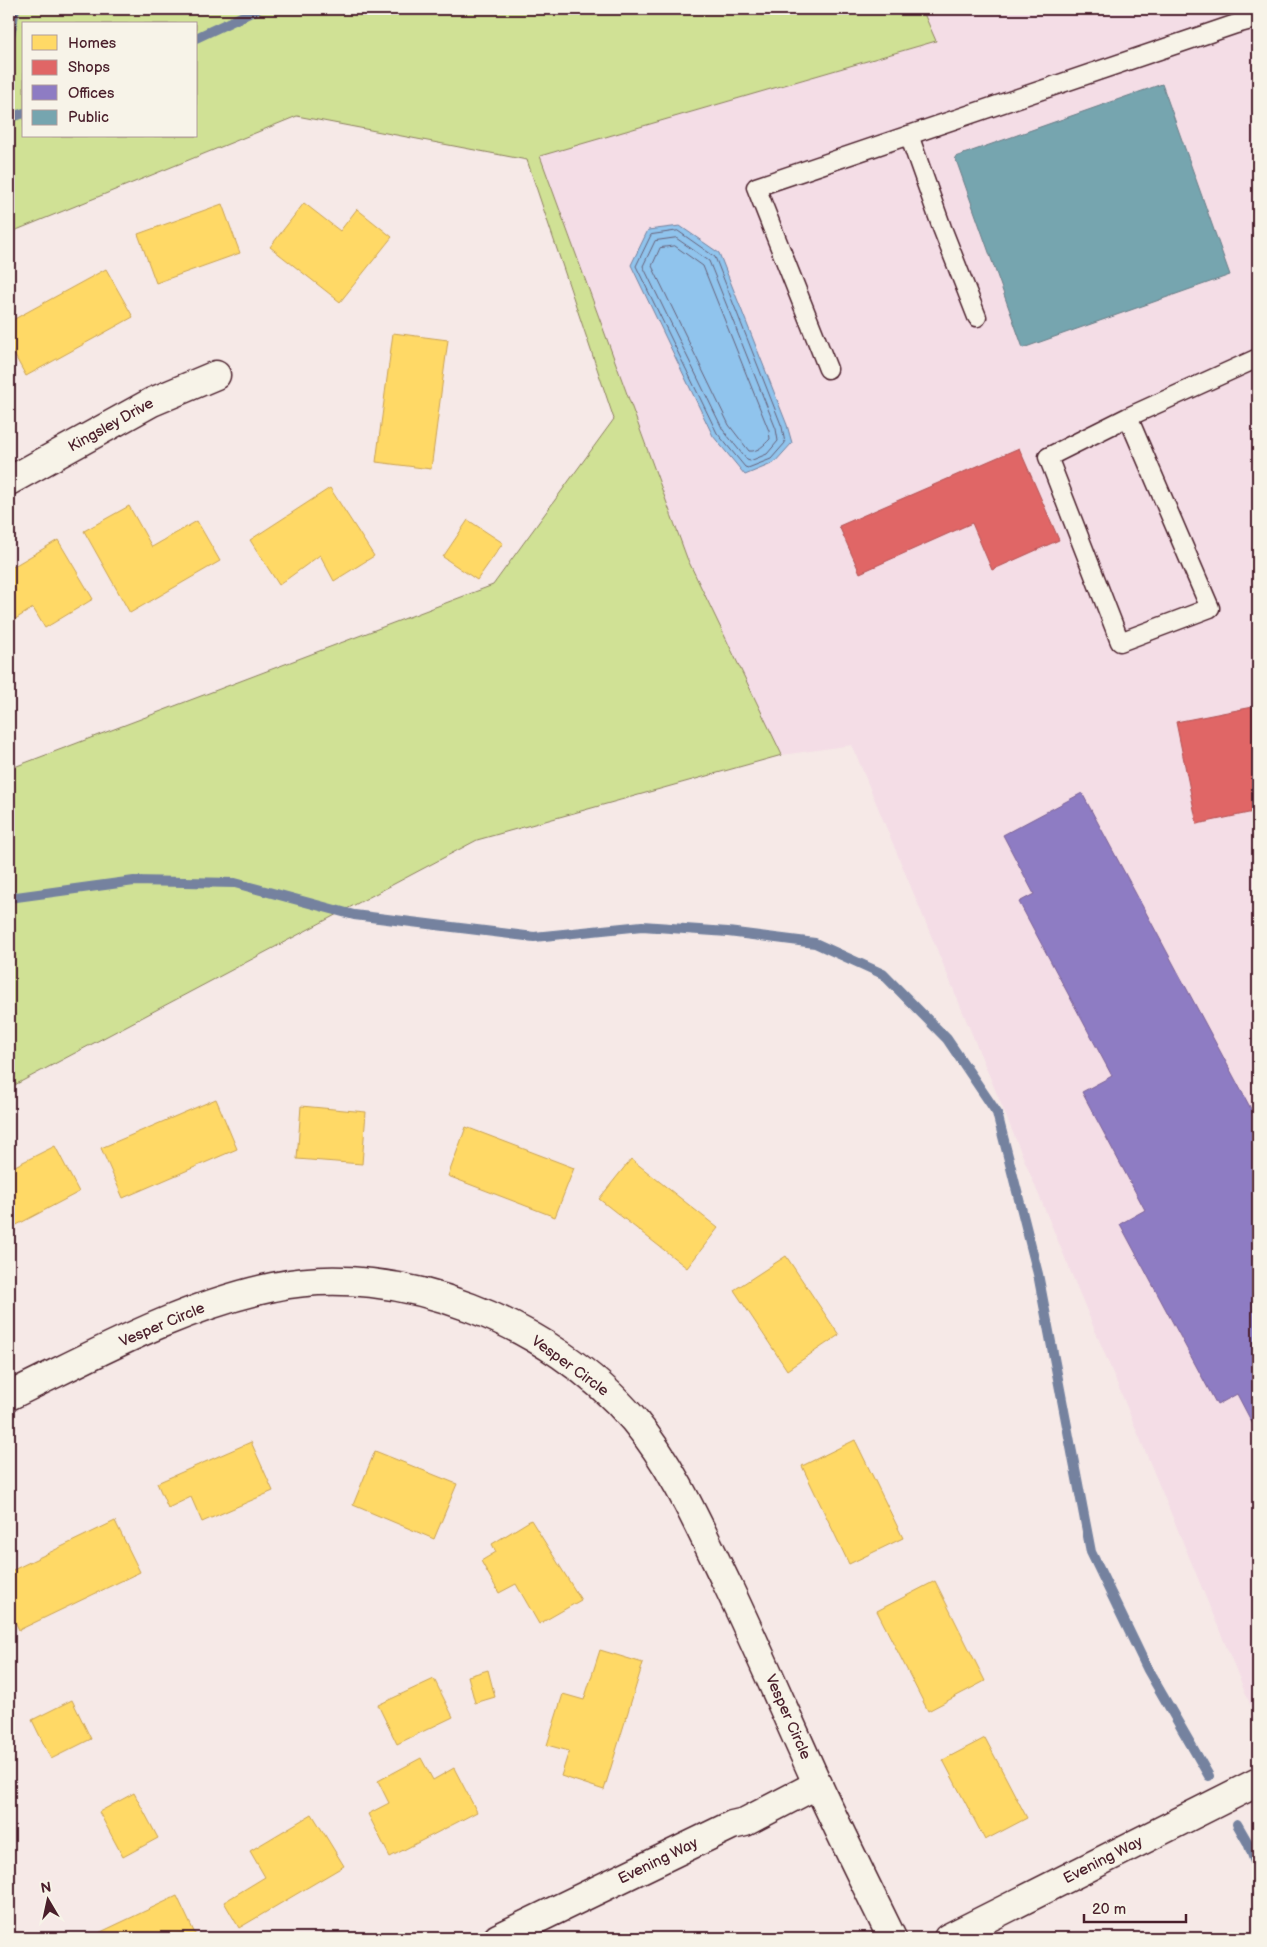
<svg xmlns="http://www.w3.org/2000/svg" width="1267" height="1947" viewBox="0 0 1267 1947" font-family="'Balsamiq Sans',sans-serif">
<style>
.built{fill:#f4dde6}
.green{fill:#d0e195;stroke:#8d8060;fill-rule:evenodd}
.water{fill:#90c4ed;stroke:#74829f}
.homes{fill:#ffd966;stroke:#c9a154}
.shops{fill:#e06666;stroke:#b35154}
.offices{fill:#8e7cc3;stroke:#7a6095}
.public{fill:#76a5af;stroke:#697d87}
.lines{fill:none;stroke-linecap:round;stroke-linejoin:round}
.shore{stroke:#666179;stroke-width:1}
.stream{stroke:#74829f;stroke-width:10}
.service-casing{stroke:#4a1f2b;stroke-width:21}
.minor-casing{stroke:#4a1f2b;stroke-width:31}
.service{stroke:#f7f3e8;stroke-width:18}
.minor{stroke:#f7f3e8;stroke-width:28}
.labels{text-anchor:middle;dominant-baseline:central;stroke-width:5;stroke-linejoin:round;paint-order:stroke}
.street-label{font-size:15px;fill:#4a1f2b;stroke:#f7f3e8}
</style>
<rect width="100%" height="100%" fill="#f6e9e7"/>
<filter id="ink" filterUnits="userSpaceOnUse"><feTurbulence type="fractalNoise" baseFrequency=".02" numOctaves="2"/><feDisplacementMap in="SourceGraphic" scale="10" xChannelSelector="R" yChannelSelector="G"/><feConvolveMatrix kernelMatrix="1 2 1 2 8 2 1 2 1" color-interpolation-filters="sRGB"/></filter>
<g filter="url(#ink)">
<!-- built -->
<polygon class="built" points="922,9 1258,9 1258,1723 852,745 782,755 687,558 540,156 936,41"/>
<!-- green -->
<path class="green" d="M9,9h913l14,32 -396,115 147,402 95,197 -305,85 -468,248v-319l484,-184 121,-166 -87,-259 -230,-44 -288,117zM24,24h172v112h-172z"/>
<!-- water -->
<polygon class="water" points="680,226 719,253 787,425 792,443 774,463 745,475 713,436 631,265 648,230"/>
<!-- homes -->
<g class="homes">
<polygon points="304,203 340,231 357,209 392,237 340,302 270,247"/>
<polygon points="222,204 240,253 156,283 138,234"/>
<polygon points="106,269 133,317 26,376 9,345 9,322"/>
<polygon points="393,333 448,340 431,469 376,462"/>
<polygon points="330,488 374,556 334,581 320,555 279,585 250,540"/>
<polygon points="129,506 152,547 197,521 220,561 130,613 84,531"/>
<polygon points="468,520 503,543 477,580 443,557"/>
<polygon points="58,540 93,599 45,628 33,608 9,623 9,569"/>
<polygon points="216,1099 237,1149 123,1198 101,1148"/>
<polygon points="301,1106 366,1112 362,1164 297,1159"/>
<polygon points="466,1127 574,1168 555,1217 448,1176"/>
<polygon points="55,1146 79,1192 9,1229 9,1169"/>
<polygon points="631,1159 718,1228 687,1268 599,1199"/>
<polygon points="786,1256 839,1335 787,1370 734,1290"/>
<polygon points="855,1440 903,1538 849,1564 802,1466"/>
<polygon points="251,1442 273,1491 202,1522 191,1497 168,1508 157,1483"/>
<polygon points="375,1451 457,1484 434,1539 353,1505"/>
<polygon points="531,1520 581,1600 539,1624 516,1584 499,1593 481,1561 496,1552 492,1544"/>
<polygon points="115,1521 140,1572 19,1630 9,1609 9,1572"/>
<polygon points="935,1581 985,1681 928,1711 877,1611"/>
<polygon points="600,1650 643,1663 604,1790 561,1776 569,1751 547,1745 563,1694 584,1700"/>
<polygon points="488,1670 495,1697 475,1703 468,1676"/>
<polygon points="434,1679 453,1717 397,1744 378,1705"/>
<polygon points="72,1700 91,1739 51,1759 32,1720"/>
<polygon points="985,1738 1027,1818 985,1840 943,1760"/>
<polygon points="421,1758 433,1780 454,1768 477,1812 390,1857 368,1814 389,1803 378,1781"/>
<polygon points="134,1793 158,1838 123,1857 99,1812"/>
<polygon points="312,1814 344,1866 239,1928 224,1902 265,1877 250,1851"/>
<polygon points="177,1896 197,1938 88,1938"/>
</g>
<!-- shops -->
<g class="shops">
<polygon points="1019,448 1059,540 992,570 972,523 860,573 839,526"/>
<polygon points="1258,706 1258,811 1197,824 1176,722"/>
</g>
<!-- offices -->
<polygon class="offices" points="1082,793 1258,1122 1258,1434 1237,1394 1217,1405 1120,1224 1145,1210 1082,1092 1112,1076 1019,902 1034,894 1003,835"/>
<!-- public -->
<polygon class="public" points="1162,84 1230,275 1023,348 955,157"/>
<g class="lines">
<!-- shore -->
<g class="shore">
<polygon points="678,231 715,257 782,427 785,443 771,459 748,468 745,467 717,433 636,266 651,235"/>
<polygon points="676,238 709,261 776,429 778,441 767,454 750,461 747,460 723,430 643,266 655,241"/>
<path d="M675,246l28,20 66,165 1,8c-6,6 -12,13 -21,12l-20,-26 -77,-159 8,-18z"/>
</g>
<!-- stream -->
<g class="stream">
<polyline points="196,38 258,9"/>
<polyline points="9,41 15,9"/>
<polyline points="9,118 24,113"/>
<polyline points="9,898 134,881 235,883 354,915 534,937 642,926 728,932 815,943 883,974 947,1039 997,1113 1038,1274 1091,1552 1148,1670 1209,1776"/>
<polyline points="1237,1824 1248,1843 1258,1870"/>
</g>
<defs>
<g id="service">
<polyline points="909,135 942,228 977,317"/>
<polyline points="828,369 756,187 1236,24 1258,18"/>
<polyline points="1128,417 1210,608 1120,642 1048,457 1128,417 1258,358"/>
</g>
<g id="minor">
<polyline points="9,481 152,402 216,375"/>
<path d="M9,1396c85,-41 170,-89 264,-109 125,-27 280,37 361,133 41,49 66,109 94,166 31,65 59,131 89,197 24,52 50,104 75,155"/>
<polyline points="498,1938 732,1825 745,1822 818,1784"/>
<polyline points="948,1938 1258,1782"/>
</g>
</defs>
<!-- service casing -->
<use href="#service" class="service-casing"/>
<!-- minor casing -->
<use href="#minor" class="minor-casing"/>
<!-- service -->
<use href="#service" class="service"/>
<!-- minor -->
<use href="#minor" class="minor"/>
</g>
</g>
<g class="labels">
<!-- street labels -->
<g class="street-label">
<text transform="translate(111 425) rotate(-29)">Kingsley Drive</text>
<text transform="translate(162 1325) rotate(-23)">Vesper Circle</text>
<text transform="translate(570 1366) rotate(36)">Vesper Circle</text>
<text transform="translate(788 1717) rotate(66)">Vesper Circle</text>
<text transform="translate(1103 1860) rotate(-27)">Evening Way</text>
<text transform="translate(658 1861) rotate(-26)">Evening Way</text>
</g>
</g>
<!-- margin -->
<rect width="1267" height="1947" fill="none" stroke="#f7f3e8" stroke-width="30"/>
<rect x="15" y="15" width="1237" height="1917" fill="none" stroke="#4a1f2b" stroke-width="2" filter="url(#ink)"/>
<!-- legend -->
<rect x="22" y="22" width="175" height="115" fill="#f7f3e8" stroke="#b29e9c"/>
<rect x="32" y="35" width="25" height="15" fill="#ffd966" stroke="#b29e9c"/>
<text x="68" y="48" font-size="15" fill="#4a1f2b">Homes</text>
<rect x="32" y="60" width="25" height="15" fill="#e06666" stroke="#b29e9c"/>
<text x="68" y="72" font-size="15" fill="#4a1f2b">Shops</text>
<rect x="32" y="85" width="25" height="15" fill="#8e7cc3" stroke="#b29e9c"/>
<text x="68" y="98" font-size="15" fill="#4a1f2b">Offices</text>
<rect x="32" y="110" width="25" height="15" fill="#76a5af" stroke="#b29e9c"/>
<text x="68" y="122" font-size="15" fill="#4a1f2b">Public</text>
<!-- north arrow -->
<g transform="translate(48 1900) rotate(351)" stroke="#f7f3e8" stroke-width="4" paint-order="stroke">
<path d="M0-4L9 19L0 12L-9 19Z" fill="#4a1f2b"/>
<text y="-8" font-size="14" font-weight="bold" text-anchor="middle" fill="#4a1f2b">N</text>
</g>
<!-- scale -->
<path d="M1084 1914v8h102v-8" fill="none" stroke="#4a1f2b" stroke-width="2.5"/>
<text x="1092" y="1914" font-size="15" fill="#4a1f2b" stroke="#f7f3e8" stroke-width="4" paint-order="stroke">20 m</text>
</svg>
